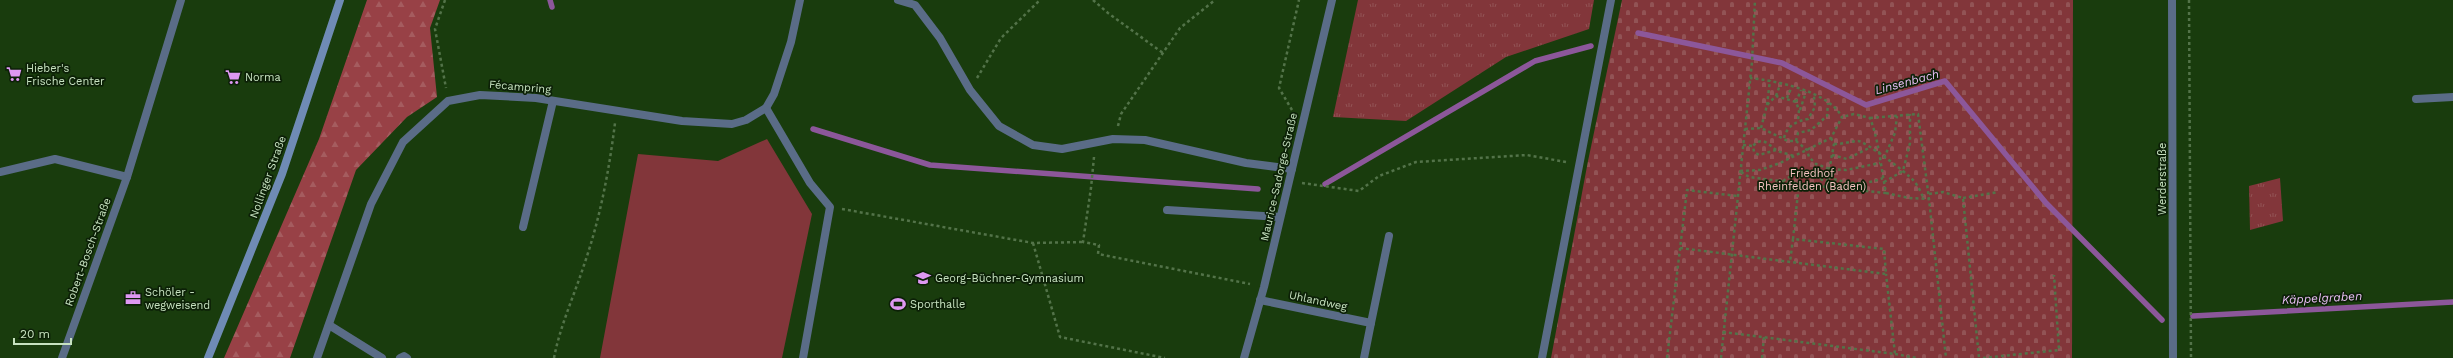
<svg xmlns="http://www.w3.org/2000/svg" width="2453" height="358" viewBox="0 0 2453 358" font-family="'Work Sans',sans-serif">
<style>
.green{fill:#82363a}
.forest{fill:url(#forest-firs)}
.cemetery{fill:url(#cemetery-stones)}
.park{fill:url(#park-tufts)}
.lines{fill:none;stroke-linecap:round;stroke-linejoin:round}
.stream{stroke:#8c579a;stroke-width:5.5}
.path{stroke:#537349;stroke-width:2.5;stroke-dasharray:3 3;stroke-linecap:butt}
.service{stroke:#5a6c87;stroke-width:8}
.minor{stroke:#5a6c87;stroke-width:8}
.secondary{stroke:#6f8bb5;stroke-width:8}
.labels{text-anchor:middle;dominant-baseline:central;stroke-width:3.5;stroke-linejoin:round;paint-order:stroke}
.poi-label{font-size:11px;fill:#c7e2c0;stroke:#0c2007;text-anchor:start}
.street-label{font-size:11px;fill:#c7e2c0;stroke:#0c2007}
.park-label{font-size:11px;fill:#f5c2c1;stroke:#0c2007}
.water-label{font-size:12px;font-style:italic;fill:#eabff6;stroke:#0c2007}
</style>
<defs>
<pattern id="forest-firs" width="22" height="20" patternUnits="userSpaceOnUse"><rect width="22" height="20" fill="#984146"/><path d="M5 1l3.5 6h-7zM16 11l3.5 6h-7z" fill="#a55c5f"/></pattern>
<pattern id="cemetery-stones" width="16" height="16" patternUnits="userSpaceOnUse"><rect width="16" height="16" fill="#82363a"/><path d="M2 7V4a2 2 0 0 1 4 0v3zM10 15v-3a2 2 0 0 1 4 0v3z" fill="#925355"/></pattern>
<pattern id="park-tufts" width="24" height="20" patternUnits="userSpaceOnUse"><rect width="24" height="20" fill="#82363a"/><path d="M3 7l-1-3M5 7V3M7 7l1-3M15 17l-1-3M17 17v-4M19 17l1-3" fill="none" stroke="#925355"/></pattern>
</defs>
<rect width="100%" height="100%" fill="#193c0d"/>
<!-- green -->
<polygon class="green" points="767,139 812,214 782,358 600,358 638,154 718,161"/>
<!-- forest -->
<polygon class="forest" points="367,0 440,0 430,28 437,97 407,117 356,170 290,358 224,358 319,139"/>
<!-- cemetery -->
<polygon class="cemetery" points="1622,0 2073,0 2072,358 1551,358 1588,161"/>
<!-- park -->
<g class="park">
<polygon points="1358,0 1594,0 1589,29 1506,57 1406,121 1333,117"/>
<polygon points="2280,178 2283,221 2250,230 2249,186"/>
</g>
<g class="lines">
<!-- stream -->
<g class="stream">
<polyline points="550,0 552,7"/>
<polyline points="1638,33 1782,63 1866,105 1945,81 2046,203 2162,320"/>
<polyline points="813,129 930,165 1258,189"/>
<polyline points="1325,184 1535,61 1591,46"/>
<polyline points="2193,316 2453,302"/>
</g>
<!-- path -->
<g class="path">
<polyline points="445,0 435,29 446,88"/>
<polyline points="1093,0 1108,13 1163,53"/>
<polyline points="2189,0 2191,358"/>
<polyline points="977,78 1001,38 1040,0"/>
<polyline points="1776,96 1781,82"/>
<polyline points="1787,98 1792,86"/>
<polyline points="1796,102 1801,90"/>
<polyline points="1767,105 1770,80"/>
<polyline points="1292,110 1279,88 1299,0"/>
<polyline points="1800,110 1806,92"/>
<polyline points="1870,118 1918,114 1929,199"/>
<polyline points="1118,126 1121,114 1180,28 1215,0"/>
<polyline points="1761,128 1767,105 1776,96 1796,102 1799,110 1798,121"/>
<polyline points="1745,129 1761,128 1788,141 1796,141 1807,150 1809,157 1816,164 1830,169 1846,170 1880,163"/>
<path d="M1784,138c3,-12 12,-17 24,-19l7,-12 -1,-11"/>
<path d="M1831,138l3,6 -8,43 60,6c-5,-25 -7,-52 -16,-75l-16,-4 -12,3"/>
<polyline points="1796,141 1798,133 1811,130 1827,116 1828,103"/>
<path d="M1834,144c11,0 17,-3 24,-3 7,0 49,32 55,39 5,5 8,13 11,19"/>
<polyline points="1743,145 1753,146"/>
<path d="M1776,150l-17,5 -5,-3 -1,-6c9,-10 15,-2 22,3 5,4 14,5 19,7"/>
<polyline points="1832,155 1847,159 1871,147"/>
<polyline points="1094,157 1091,188 1083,242 1099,245 1098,254 1250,284"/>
<polyline points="1884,158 1895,133 1897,116"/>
<path d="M1740,171l20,-1 20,-7 51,-25 11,-21c-14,-26 -65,-36 -92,-39"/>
<polyline points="1741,172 1749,177 1826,187"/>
<path d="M1828,177c20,7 35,9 55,1"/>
<polyline points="1783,181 1799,171 1813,174 1827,183"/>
<polyline points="1884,182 1903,171 1910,143 1910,114"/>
<polyline points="1302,183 1359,191 1379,176 1416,162 1527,155 1566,162"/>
<polyline points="1886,193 1909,198 1929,199 1946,358"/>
<polyline points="1929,194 1943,192 1963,198 1979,358"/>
<polyline points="1963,198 1998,192"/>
<polyline points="842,209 1033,243 1083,242"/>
<polyline points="1793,239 1799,184"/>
<polyline points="1033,243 1060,337 1165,358"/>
<polyline points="1680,248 1886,274 1884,249 1793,239 1790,262"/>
<polyline points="1723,332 1895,354 1886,274"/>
<polyline points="1895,354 1917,358"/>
<path d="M554,358c6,-32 20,-62 30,-93 16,-46 25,-94 31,-142"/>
<polyline points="1667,358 1687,190 1737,196"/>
<polyline points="1721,358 1752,62 1755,0"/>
<polyline points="1762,358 1764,337"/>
<polyline points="1983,358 2059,350 2054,275"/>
</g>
<!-- service -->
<g class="service">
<polyline points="898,0 915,5 940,38 970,90 999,126 1033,145 1062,149 1113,139 1145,140 1246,163 1292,169"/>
<polyline points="2416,99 2453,97"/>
<polyline points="766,108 810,183 830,207 803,358"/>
<polyline points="0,172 55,159 127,177"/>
<polyline points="1167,210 1280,217"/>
<polyline points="523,227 553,101"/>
<polyline points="329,325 382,358"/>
<polyline points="400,358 404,356 407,358"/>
<polyline points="1542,358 1611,0"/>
</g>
<!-- minor -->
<g class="minor">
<polyline points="2172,0 2173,358"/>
<polyline points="1260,300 1371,323 1364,358"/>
<polyline points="1371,323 1389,236"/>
<polyline points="62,358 127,177 181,0"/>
<polyline points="317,358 371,204 403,142 448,101 480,95 536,98 682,121 732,124 746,120 766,108 774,94 791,42 800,0"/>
<polyline points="1244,358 1264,287 1332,0"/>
</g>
<!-- secondary -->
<polyline class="secondary" points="208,358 282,174 340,0"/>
</g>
<!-- icons -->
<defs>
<symbol id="supermarket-bare" viewBox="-9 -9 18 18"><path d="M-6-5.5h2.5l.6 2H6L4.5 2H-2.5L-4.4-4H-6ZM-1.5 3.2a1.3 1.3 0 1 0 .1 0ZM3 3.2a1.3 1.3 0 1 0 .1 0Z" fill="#de98f2" stroke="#0c2007" stroke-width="2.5" paint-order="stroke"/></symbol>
<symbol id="school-bare" viewBox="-9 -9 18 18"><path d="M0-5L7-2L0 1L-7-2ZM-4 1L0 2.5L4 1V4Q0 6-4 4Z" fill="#de98f2" stroke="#0c2007" stroke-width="2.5" paint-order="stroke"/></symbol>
<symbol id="office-bare" viewBox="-9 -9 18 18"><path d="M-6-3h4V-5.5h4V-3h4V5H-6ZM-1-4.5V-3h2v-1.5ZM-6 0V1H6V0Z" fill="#de98f2" stroke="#0c2007" stroke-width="2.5" paint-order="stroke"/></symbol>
<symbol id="stadium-bare" viewBox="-9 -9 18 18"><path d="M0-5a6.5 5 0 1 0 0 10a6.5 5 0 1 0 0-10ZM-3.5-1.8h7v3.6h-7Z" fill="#de98f2" stroke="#0c2007" stroke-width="2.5" paint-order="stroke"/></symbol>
</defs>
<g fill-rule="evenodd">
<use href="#supermarket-bare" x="3" y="63" width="22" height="22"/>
<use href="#supermarket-bare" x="222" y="66" width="22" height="22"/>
<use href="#school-bare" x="912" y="267" width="22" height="22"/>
<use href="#office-bare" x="122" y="287" width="22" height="22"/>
<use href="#stadium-bare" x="887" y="293" width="22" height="22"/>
</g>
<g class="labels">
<!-- poi labels -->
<g class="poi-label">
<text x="26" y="68">Hieber's<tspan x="26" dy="13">Frische Center</tspan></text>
<text x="245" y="77">Norma</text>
<text x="935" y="278">Georg-Büchner-Gymnasium</text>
<text x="145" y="292">Schöler -<tspan x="145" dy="13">wegweisend</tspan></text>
<text x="910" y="304">Sporthalle</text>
</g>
<!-- street labels -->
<g class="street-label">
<text transform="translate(520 87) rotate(5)">Fécampring</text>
<text transform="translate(268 177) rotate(-70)">Nollinger Straße</text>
<text transform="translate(1279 177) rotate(-77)">Maurice-Sadorge-Straße</text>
<text transform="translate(2162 179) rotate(-90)">Werderstraße</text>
<text transform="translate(88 252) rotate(-70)">Robert-Bosch-Straße</text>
<text transform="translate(1318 301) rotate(12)">Uhlandweg</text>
</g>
<!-- park labels -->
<g class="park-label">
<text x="1812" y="173">Friedhof<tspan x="1812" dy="13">Rheinfelden (Baden)</tspan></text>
</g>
<!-- water labels -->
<g class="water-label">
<text transform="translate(1907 82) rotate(-15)">Linsenbach</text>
<text transform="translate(2322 298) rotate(-3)">Käppelgraben</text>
</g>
</g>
<!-- scale -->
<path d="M14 338v6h57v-6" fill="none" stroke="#c7e2c0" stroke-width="2"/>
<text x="20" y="338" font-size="12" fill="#c7e2c0" stroke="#0c2007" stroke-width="3" paint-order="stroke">20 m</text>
</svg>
